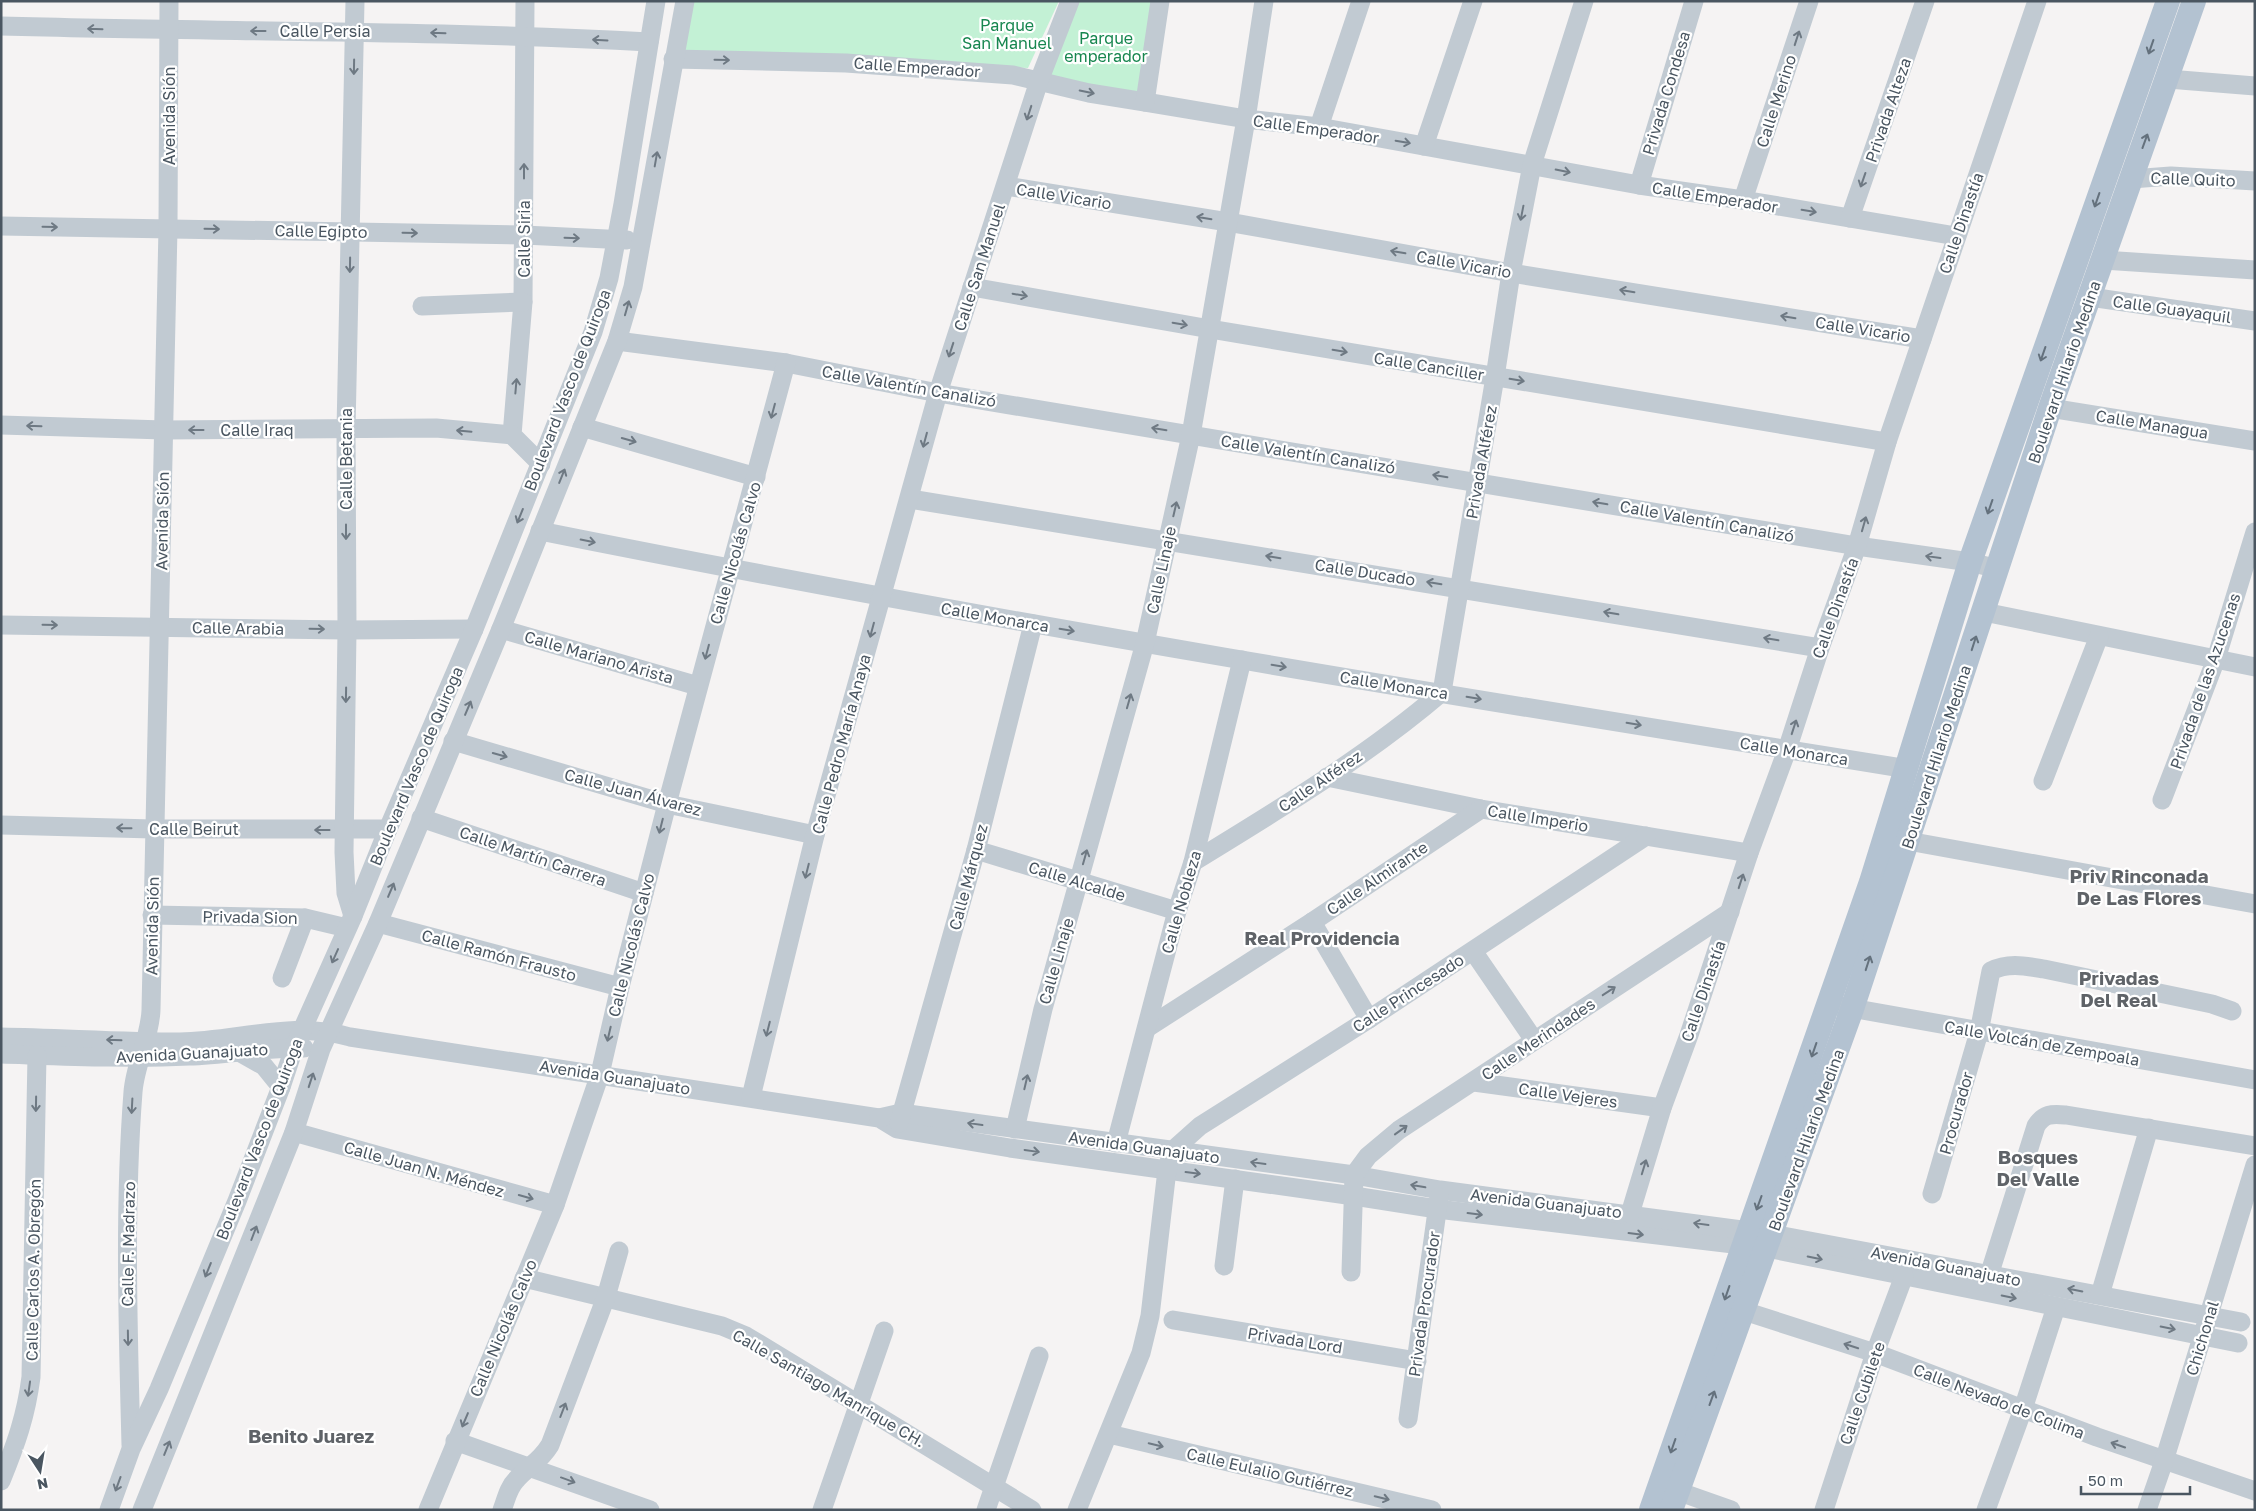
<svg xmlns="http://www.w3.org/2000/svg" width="2256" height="1511" viewBox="0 0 2256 1511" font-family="'Golos Text',sans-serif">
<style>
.green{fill:#c3f1d5}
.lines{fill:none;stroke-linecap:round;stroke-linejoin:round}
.minor{stroke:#c1cad2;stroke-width:19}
.major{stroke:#b3c2d1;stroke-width:24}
.oneway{stroke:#6e7983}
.oneway2{stroke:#64717d}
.labels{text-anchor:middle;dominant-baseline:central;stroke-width:4.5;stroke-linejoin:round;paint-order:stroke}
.park-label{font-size:16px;fill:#17864f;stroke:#fff}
.street-label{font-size:16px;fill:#4a5661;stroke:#fff}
.quarter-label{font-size:19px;font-weight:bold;fill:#5f6368;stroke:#fff}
</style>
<rect width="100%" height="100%" fill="#f5f3f3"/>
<!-- green -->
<g class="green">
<polygon points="693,1 1059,1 1028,68 680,54"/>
<polygon points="1070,1 1160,1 1145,102 1039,81"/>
</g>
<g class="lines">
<!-- minor -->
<g class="minor">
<polyline points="525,1 523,302 512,435 541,464"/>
<path d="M1,26c216,6 432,4 648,16"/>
<polyline points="673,59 846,63 1013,75 1089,93 1145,102 1246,119 1319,127 1639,185 1743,200 1956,236"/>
<polyline points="2168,79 2255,86"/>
<polyline points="1145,102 1160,1"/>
<polyline points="1319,127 1361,1"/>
<polyline points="1424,146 1473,1"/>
<polyline points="2131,179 2171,176 2255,181"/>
<polyline points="1639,185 1694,1"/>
<polyline points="1006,186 1228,222 1511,273 1922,339"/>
<polyline points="1743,200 1809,1"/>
<polyline points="1850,218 1925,1"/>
<polyline points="1,226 524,235 627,240"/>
<polyline points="2103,260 2255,270"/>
<polyline points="972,287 1210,329 1887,442"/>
<polyline points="2090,297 2255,321"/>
<polyline points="422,306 523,302"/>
<polyline points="617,341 786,363 938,393 1857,546 1970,562 1998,569"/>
<polyline points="2050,408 2255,441"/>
<polyline points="1,425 164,430 436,428 512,435"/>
<polyline points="582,427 756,477"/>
<polyline points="910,499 1820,648"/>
<path d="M540,531c454,91 911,165 1368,238"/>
<polyline points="1984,612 2255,667"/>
<polyline points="1,625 347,630 474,629"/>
<polyline points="501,629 698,686"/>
<polyline points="453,741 667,804 815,835"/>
<polyline points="1327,777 1481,809 1749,853"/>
<polyline points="2043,781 2099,636"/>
<polyline points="2162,800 2216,659 2255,532"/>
<polyline points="421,818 644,893"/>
<polyline points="1,825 153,829 388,829"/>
<polyline points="1908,841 2255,904"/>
<polyline points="976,850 1177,911"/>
<path d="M1193,862c85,-52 173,-105 249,-170l53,-315 16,-104 21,-108 52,-164"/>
<polyline points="152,915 305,918 347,928"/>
<polyline points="353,916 346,893 344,852 347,630 346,430 355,1"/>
<polyline points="1312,922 1369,1019"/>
<polyline points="378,923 620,987"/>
<polyline points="1473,951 1534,1040"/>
<polyline points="282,978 305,918"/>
<polyline points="1840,1006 2255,1080"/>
<polyline points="1147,1028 1312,922 1481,809"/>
<path d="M1,1037c60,1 120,5 179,5 58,-1 114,-22 170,-5l529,81 18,11 113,19 344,48 83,13 330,39 471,95"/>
<polyline points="239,1052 264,1066 281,1087"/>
<path d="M1,1054c63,2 126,5 188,2 39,-1 77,-9 115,-8"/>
<polyline points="1474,1082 1662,1108"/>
<polyline points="751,1097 815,835 938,393 1039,81 1070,1"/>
<polyline points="879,1118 901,1113 1354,1175 1440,1190 1772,1234 2241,1322"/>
<polyline points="899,1123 976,850 1033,624"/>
<polyline points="1015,1129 1043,1009 1145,643 1191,435 1246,119 1264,1"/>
<polyline points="294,1132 555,1205"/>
<polyline points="1116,1143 1177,911 1193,862 1242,660"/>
<path d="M1932,1194l47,-162 12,-61c17,-9 35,-5 53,-2l168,35 20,7"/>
<polyline points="1630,1214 1662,1108 1689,1035 1749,853 1787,750 1820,648 1857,546 1887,442 2037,1"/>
<polyline points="1224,1266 1235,1179"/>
<polyline points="1351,1272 1354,1175 1368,1156 1399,1130 1730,912"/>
<polyline points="524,1278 722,1326 746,1336 1032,1510"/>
<path d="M1986,1285l50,-159c8,-13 16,-12 30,-11l189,31"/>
<polyline points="2100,1295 2149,1128"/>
<polyline points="1744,1311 1875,1353 2097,1437 2255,1491"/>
<polyline points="1173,1320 1417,1361"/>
<polyline points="1408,1419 1439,1197"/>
<polyline points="1109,1434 1432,1510"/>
<polyline points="455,1441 650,1510"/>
<path d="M131,1445c-3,-118 -7,-236 2,-353 2,-28 17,-54 18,-82l17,-782 1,-227"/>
<path d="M1,1481c15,-37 25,-65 30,-104l6,-322"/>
<polyline points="1677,1491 1731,1510"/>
<polyline points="109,1510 131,1449 159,1389 237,1201 281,1087 294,1048 353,916 388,829 474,629 593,332 609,278 623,204 656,1"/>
<polyline points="142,1510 294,1132 321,1049 378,923 501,629 617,341 633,287 685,1"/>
<polyline points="428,1510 555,1205 600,1074 620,987 667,804 786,363"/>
<path d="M502,1510c4,-10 6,-22 14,-30 12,-14 23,-17 34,-35l56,-148 13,-46"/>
<polyline points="822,1510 884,1331"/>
<polyline points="986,1510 1039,1356"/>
<polyline points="1077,1510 1141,1353 1150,1316 1167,1170 1172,1151 1200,1126 1369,1019 1646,836"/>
<polyline points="1824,1510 1875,1353 1904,1276"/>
<polyline points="1986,1510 2023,1409 2056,1307"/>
<polyline points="2147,1510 2164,1461 2255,1165"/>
</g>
<!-- major -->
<g class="major">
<polyline points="1651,1510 1871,882 1970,562 2168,1"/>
<polyline points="1671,1510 1852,1009 2050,408 2194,1"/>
</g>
</g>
<!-- one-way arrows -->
<defs><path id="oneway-shaft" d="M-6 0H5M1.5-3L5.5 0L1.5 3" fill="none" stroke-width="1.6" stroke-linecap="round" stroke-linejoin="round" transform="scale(1.25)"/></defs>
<g class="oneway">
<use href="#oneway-shaft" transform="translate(95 29) rotate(-178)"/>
<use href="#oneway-shaft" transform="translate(258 31) rotate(-180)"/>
<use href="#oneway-shaft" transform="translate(438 33) rotate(-178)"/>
<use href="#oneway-shaft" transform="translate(1797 38) rotate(-72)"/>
<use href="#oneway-shaft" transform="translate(600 40) rotate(-177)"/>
<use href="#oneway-shaft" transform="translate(722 60) rotate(1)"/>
<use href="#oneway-shaft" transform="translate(354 67) rotate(91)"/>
<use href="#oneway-shaft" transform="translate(1087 92) rotate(12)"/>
<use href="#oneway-shaft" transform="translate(1029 113) rotate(108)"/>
<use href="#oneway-shaft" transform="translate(1403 142) rotate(10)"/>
<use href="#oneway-shaft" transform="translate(656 159) rotate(-80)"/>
<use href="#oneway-shaft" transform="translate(524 171) rotate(-90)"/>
<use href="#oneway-shaft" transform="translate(1563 171) rotate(11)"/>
<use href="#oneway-shaft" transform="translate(1863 180) rotate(109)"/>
<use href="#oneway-shaft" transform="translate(1809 211) rotate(9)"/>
<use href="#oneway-shaft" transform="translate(1522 213) rotate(101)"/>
<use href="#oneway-shaft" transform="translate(1204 218) rotate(-171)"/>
<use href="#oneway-shaft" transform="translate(50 227) rotate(1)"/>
<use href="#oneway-shaft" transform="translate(212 229) rotate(1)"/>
<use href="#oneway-shaft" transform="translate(410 233) rotate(1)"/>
<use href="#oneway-shaft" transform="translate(572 238) rotate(2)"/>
<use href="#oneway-shaft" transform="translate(1398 252) rotate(-170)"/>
<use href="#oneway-shaft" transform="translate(350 265) rotate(91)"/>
<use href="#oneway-shaft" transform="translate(1627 291) rotate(-171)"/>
<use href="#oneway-shaft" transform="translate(1020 295) rotate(10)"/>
<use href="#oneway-shaft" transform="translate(627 308) rotate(-74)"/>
<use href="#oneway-shaft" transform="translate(1788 317) rotate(-171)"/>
<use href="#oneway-shaft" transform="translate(1180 324) rotate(10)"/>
<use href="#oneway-shaft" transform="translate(951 350) rotate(108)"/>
<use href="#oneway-shaft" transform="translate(1340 351) rotate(9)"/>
<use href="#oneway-shaft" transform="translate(1517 380) rotate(9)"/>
<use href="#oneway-shaft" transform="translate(516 386) rotate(-85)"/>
<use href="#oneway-shaft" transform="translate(773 411) rotate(105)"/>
<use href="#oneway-shaft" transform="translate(34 426) rotate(-178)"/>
<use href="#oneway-shaft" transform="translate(1159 429) rotate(-171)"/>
<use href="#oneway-shaft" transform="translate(196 430) rotate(180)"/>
<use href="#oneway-shaft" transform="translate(464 431) rotate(-175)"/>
<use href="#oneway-shaft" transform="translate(629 440) rotate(16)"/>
<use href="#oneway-shaft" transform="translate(925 440) rotate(105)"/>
<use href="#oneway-shaft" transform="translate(562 476) rotate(-68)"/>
<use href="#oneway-shaft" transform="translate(1440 476) rotate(-171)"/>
<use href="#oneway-shaft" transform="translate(1600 503) rotate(-170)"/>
<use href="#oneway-shaft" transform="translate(1175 509) rotate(-77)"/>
<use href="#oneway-shaft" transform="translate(520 516) rotate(112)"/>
<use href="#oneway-shaft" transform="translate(1864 524) rotate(-74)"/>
<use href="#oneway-shaft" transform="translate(346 532) rotate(90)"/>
<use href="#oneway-shaft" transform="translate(588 541) rotate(11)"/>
<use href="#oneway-shaft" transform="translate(1273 557) rotate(-171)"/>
<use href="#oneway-shaft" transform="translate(1933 557) rotate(-172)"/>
<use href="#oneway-shaft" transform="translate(1434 583) rotate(-171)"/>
<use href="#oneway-shaft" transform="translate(1611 613) rotate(-170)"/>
<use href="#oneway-shaft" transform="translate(50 625) rotate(1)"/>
<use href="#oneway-shaft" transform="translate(317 629) rotate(1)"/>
<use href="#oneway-shaft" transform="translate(872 630) rotate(105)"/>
<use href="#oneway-shaft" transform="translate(1067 630) rotate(9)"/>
<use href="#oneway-shaft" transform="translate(1771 639) rotate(-170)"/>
<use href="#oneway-shaft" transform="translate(707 652) rotate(105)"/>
<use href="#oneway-shaft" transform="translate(1279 666) rotate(9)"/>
<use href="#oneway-shaft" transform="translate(346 695) rotate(91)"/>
<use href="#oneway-shaft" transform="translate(1474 698) rotate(9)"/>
<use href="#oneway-shaft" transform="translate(1129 701) rotate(-74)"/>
<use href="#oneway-shaft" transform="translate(468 708) rotate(-67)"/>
<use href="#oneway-shaft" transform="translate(1634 724) rotate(9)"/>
<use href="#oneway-shaft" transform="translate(1794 727) rotate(-72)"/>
<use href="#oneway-shaft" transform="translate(500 755) rotate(16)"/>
<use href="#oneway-shaft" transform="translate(661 826) rotate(104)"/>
<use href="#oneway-shaft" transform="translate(124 828) rotate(-179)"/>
<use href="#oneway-shaft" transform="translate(322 830) rotate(-180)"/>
<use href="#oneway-shaft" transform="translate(1085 857) rotate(-74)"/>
<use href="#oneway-shaft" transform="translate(807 871) rotate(104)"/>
<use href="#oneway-shaft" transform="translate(1741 881) rotate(-72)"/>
<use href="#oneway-shaft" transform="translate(391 890) rotate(-67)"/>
<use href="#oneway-shaft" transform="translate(335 956) rotate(114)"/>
<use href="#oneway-shaft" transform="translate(1609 991) rotate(-33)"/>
<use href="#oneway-shaft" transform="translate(768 1029) rotate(104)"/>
<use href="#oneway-shaft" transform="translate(609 1034) rotate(103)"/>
<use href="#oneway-shaft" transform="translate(114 1040) rotate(-178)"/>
<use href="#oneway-shaft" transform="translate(311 1080) rotate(-72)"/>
<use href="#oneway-shaft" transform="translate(1026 1082) rotate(-77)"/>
<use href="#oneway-shaft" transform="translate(36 1104) rotate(91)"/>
<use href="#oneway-shaft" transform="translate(132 1106) rotate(93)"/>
<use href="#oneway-shaft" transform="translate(975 1124) rotate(-172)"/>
<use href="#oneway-shaft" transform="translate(1401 1130) rotate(-36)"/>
<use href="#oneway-shaft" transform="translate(1032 1151) rotate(8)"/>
<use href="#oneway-shaft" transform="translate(1258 1163) rotate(-172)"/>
<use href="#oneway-shaft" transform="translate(1644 1167) rotate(-73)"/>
<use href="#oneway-shaft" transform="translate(1193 1173) rotate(7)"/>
<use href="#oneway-shaft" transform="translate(1418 1186) rotate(-170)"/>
<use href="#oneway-shaft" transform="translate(526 1197) rotate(16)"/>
<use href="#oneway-shaft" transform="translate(1475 1214) rotate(7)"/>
<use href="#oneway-shaft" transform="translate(1701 1224) rotate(-172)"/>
<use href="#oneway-shaft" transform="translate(254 1233) rotate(-69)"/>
<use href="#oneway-shaft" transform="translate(1636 1234) rotate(7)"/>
<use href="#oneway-shaft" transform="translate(1815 1258) rotate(12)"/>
<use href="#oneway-shaft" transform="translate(208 1270) rotate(112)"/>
<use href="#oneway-shaft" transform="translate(2075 1290) rotate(-169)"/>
<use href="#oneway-shaft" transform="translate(2009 1297) rotate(12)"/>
<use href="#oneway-shaft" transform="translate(2168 1328) rotate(11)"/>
<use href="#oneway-shaft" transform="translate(128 1338) rotate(89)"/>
<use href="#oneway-shaft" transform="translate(1851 1346) rotate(-162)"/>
<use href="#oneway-shaft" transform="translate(29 1389) rotate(98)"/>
<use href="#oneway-shaft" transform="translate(563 1410) rotate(-69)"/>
<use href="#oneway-shaft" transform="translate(465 1420) rotate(113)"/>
<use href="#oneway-shaft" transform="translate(1156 1445) rotate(13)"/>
<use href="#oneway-shaft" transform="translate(2118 1445) rotate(-161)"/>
<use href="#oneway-shaft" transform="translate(167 1448) rotate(-68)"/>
<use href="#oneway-shaft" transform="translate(568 1480) rotate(20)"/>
<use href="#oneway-shaft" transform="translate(118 1484) rotate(110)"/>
<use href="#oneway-shaft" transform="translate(1382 1498) rotate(13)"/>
</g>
<g class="oneway2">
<use href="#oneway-shaft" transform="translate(2151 47) rotate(109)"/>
<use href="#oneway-shaft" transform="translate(2145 141) rotate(-70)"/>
<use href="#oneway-shaft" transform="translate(2097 200) rotate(109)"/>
<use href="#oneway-shaft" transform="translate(2043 354) rotate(109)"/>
<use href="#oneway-shaft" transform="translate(1990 507) rotate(109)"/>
<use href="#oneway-shaft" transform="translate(1974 643) rotate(-72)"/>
<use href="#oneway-shaft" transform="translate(1868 963) rotate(-72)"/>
<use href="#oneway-shaft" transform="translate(1814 1050) rotate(109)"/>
<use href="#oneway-shaft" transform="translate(1759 1203) rotate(110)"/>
<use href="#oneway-shaft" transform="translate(1727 1293) rotate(109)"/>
<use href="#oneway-shaft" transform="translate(1712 1398) rotate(-70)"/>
<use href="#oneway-shaft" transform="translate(1673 1446) rotate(109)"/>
</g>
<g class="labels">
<!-- park labels -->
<g class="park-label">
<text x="1007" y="25">Parque<tspan x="1007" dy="18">San Manuel</tspan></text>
<text x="1106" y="38">Parque<tspan x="1106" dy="18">emperador</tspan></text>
</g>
<!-- street labels -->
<g class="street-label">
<text x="325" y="31">Calle Persia</text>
<text transform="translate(917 67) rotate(4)">Calle Emperador</text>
<text transform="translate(1666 93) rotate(-73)">Privada Condesa</text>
<text transform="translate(1776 101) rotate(-72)">Calle Merino</text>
<text transform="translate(1888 110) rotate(-71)">Privada Alteza</text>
<text transform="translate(169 116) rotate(-90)">Avenida Sión</text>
<text transform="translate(1316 129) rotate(8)">Calle Emperador</text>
<text transform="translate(2193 179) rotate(2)">Calle Quito</text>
<text transform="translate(1064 196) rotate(9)">Calle Vicario</text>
<text transform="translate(1715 197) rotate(9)">Calle Emperador</text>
<text transform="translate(1961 223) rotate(-71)">Calle Dinastía</text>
<text transform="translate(321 231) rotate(1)">Calle Egipto</text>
<text transform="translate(524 239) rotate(-90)">Calle Siria</text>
<text transform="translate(1464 264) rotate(10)">Calle Vicario</text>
<text transform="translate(979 267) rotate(-72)">Calle San Manuel</text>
<text transform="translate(2172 309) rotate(8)">Calle Guayaquil</text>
<text transform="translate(1863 329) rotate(9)">Calle Vicario</text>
<text transform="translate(1429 366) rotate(9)">Calle Canciller</text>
<text transform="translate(2064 372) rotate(-71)">Boulevard Hilario Medina</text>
<text transform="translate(909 386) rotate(10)">Calle Valentín Canalizó</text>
<text transform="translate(567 390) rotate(-69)">Boulevard Vasco de Quiroga</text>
<text transform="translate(2152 424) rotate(9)">Calle Managua</text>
<text x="257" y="430">Calle Iraq</text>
<text transform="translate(1308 454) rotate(9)">Calle Valentín Canalizó</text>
<text transform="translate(346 459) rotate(-90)">Calle Betania</text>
<text transform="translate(1481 462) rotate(-80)">Privada Alférez</text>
<text transform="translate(162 521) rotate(-89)">Avenida Sión</text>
<text transform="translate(1707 521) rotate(10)">Calle Valentín Canalizó</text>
<text transform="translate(735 553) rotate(-74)">Calle Nicolás Calvo</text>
<text transform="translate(1161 570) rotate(-78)">Calle Linaje</text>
<text transform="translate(1365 572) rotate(9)">Calle Ducado</text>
<text transform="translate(1835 608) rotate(-70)">Calle Dinastía</text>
<text transform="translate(995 617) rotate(10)">Calle Monarca</text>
<text transform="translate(238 628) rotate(1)">Calle Arabia</text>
<text transform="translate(599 657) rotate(16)">Calle Mariano Arista</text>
<text transform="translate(2205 681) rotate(-71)">Privada de las Azucenas</text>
<text transform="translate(1394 685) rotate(9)">Calle Monarca</text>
<text transform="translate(841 744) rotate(-75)">Calle Pedro María Anaya</text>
<text transform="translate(1794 751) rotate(9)">Calle Monarca</text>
<text transform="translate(1936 757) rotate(-72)">Boulevard Hilario Medina</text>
<text transform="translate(416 766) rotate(-67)">Boulevard Vasco de Quiroga</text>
<text transform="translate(1320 781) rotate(-34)">Calle Alférez</text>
<text transform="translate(633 792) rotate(15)">Calle Juan Álvarez</text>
<text transform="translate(1538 818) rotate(9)">Calle Imperio</text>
<text x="194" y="829">Calle Beirut</text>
<text transform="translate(533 856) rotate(19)">Calle Martín Carrera</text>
<text transform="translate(968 877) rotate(-75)">Calle Márquez</text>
<text transform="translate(1377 878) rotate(-34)">Calle Almirante</text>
<text transform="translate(1077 881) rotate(17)">Calle Alcalde</text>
<text transform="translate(1181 902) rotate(-74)">Calle Nobleza</text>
<text transform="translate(250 917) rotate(1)">Privada Sion</text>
<text transform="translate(152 926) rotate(-89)">Avenida Sión</text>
<text transform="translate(631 945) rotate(-76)">Calle Nicolás Calvo</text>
<text transform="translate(499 955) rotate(15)">Calle Ramón Frausto</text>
<text transform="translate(1056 961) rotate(-74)">Calle Linaje</text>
<text transform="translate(1703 991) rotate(-71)">Calle Dinastía</text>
<text transform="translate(1408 993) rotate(-33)">Calle Princesado</text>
<text transform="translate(1538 1039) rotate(-34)">Calle Merindades</text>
<text transform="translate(2042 1043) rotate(10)">Calle Volcán de Zempoala</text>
<text transform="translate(192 1053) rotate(-3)">Avenida Guanajuato</text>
<text transform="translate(615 1077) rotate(9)">Avenida Guanajuato</text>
<text transform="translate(1568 1095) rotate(8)">Calle Vejeres</text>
<text transform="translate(1956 1113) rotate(-74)">Procurador</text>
<text transform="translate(259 1139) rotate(-69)">Boulevard Vasco de Quiroga</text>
<text transform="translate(1806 1140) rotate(-70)">Boulevard Hilario Medina</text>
<text transform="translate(1144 1147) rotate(8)">Avenida Guanajuato</text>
<text transform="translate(424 1169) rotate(16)">Calle Juan N. Méndez</text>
<text transform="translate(1546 1203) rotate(7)">Avenida Guanajuato</text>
<text transform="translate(128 1244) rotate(-89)">Calle F. Madrazo</text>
<text transform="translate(1946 1266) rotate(11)">Avenida Guanajuato</text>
<text transform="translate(33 1270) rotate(-89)">Calle Carlos A. Obregón</text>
<text transform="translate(1424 1304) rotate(-82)">Privada Procurador</text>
<text transform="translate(503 1328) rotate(-67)">Calle Nicolás Calvo</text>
<text transform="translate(2202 1338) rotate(-73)">Chichonal</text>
<text transform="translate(1295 1340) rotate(9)">Privada Lord</text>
<text transform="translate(829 1388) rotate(30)">Calle Santiago Manrique CH.</text>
<text transform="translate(1862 1393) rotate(-71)">Calle Cubilete</text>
<text transform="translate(1999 1401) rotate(21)">Calle Nevado de Colima</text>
<text transform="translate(1270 1472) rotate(13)">Calle Eulalio Gutiérrez</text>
</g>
<!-- quarter labels -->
<g class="quarter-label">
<text x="2139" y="875">Priv Rinconada<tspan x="2139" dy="22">De Las Flores</tspan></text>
<text x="1322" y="937">Real Providencia</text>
<text x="2119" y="977">Privadas<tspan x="2119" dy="22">Del Real</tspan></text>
<text x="2038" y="1156">Bosques<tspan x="2038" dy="22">Del Valle</tspan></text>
<text x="311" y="1435">Benito Juarez</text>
</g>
</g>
<!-- border -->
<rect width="2256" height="1511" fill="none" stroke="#4a5661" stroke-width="5"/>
<!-- north arrow -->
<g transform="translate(40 1471) rotate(168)" stroke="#ffffff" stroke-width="4" paint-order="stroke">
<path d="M0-4L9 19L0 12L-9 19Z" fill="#4a5661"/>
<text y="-8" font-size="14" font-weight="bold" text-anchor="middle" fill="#4a5661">N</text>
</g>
<!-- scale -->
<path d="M2081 1486v8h109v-8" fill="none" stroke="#4a5661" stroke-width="2.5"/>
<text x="2088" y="1486" font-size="15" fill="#4a5661" stroke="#ffffff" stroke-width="4" paint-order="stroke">50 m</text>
</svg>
